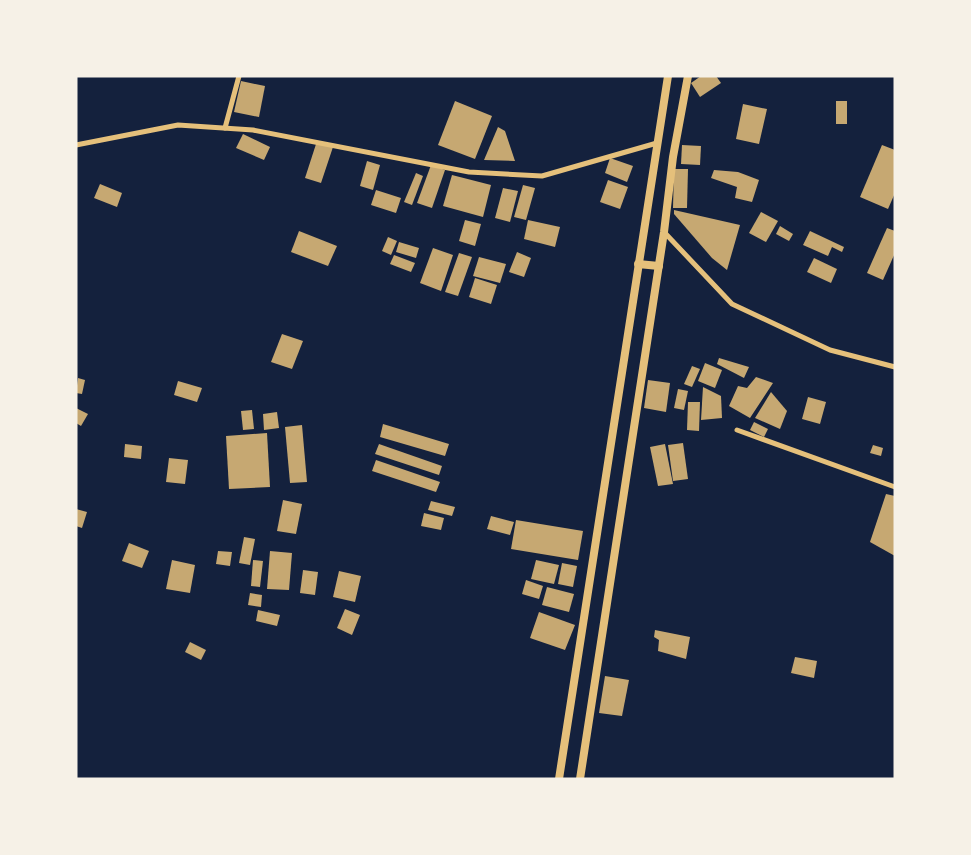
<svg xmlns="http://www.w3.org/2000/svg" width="971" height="855" viewBox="0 0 971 855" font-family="'Space Grotesk',sans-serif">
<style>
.building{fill:#c6a872}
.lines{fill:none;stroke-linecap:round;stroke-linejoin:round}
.minor{stroke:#e5c07b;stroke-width:5}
.secondary{stroke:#e5c07b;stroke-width:8}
</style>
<rect width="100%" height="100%" fill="#14213d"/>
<!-- building -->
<g class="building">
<polygon points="701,76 716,76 721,83 700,97 691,83"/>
<polygon points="241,81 265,86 259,117 234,112"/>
<polygon points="455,101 492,116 475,159 438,145"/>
<rect x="836" y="101" width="11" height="23"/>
<polygon points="743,104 767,109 759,144 736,139"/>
<polygon points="498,127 505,131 515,161 484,160"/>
<polygon points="243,134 270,147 264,160 236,148"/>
<polygon points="317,141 333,147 321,183 305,178"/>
<polygon points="682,145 701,146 700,165 681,164"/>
<polygon points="882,145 895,150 895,193 888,209 860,197"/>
<polygon points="610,158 633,166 627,182 605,173"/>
<polygon points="367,161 380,165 373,190 360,186"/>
<polygon points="431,165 445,170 432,208 417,203"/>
<polygon points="674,169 688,169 687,208 673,208"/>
<polygon points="714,170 738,172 759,180 752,202 735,198 737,187 711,178"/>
<polygon points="416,173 423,176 412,205 404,202"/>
<polygon points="452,175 491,185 483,217 443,206"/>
<polygon points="608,180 628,187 620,209 600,202"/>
<polygon points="100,184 122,193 117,207 94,198"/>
<polygon points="523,185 535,188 526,220 514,217"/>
<polygon points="503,188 518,191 510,222 495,218"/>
<polygon points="376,190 401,198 396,213 371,205"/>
<polygon points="674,210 740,225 727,270 712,258 674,214"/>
<polygon points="761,212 778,221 766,242 749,233"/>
<polygon points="465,220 481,224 475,246 459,241"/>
<polygon points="528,220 560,227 555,247 524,239"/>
<polygon points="780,226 793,234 789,241 776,234"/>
<polygon points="887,228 895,231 895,253 883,280 867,273"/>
<polygon points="299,231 337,246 328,266 291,252"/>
<polygon points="810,231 844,247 842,252 832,247 828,256 803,245"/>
<polygon points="388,237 397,241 391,255 382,251"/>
<polygon points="399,242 419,248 416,258 396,252"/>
<polygon points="433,248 453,255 441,291 420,283"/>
<polygon points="517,252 531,258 524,277 509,272"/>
<polygon points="459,253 472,257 458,296 445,292"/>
<polygon points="394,255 415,263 411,272 390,264"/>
<polygon points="479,257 506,264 500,283 473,276"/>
<polygon points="814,258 837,269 831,283 807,272"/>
<polygon points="475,278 497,285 491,304 469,297"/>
<polygon points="282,334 303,341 292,369 271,362"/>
<polygon points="719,358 749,367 744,378 717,364"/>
<polygon points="705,363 722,370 715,388 698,381"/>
<polygon points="692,366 700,369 692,387 684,384"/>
<polygon points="756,377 773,383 750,418 729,406 738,386 747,388"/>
<polygon points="78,378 85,380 82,394 76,393"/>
<polygon points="648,380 670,383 666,412 644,408"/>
<polygon points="178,381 202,388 197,402 174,395"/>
<polygon points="703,387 721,396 722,418 701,420"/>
<polygon points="678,389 688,391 684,410 674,408"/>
<polygon points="771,392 787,411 780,429 755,418"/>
<polygon points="808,397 826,402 820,424 802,419"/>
<polygon points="688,402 700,402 699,431 687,430"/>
<polygon points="76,408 88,414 81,426 76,423"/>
<polygon points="252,410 254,429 243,430 241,411"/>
<polygon points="277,412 279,428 264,430 263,414"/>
<polygon points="754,422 768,429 764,437 750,430"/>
<polygon points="383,424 449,444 445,456 380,437"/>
<polygon points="302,425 307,482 290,483 285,427"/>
<polygon points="267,433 270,487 229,489 226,436"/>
<polygon points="683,443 688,479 673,481 668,445"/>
<polygon points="125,444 142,446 141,459 124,457"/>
<polygon points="379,444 442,466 439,475 375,454"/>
<polygon points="665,444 673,484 658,486 650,447"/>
<polygon points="873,445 883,448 881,456 870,453"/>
<polygon points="169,458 188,460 185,484 166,482"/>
<polygon points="376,460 440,482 436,492 372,471"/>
<polygon points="886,494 895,496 895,556 870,542"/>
<polygon points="283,500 302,504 296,534 277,531"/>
<polygon points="431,501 455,507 452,516 428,510"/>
<polygon points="76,509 87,512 82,528 76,526"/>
<polygon points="424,513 444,518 441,530 421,526"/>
<polygon points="491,516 514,522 510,535 487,529"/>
<polygon points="516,520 583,531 578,560 511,549"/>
<polygon points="244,537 255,539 250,565 239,563"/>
<polygon points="129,543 149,551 142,568 122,561"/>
<polygon points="218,551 232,552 230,566 216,564"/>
<polygon points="270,551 292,553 289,590 267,589"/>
<polygon points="172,560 195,565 190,593 166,589"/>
<polygon points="253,560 263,561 260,587 251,586"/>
<polygon points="536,560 559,565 554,584 531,579"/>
<polygon points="562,563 577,566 573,587 558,584"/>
<polygon points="303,570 318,572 315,595 300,593"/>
<polygon points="339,571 361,576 355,602 333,597"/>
<polygon points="526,580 543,586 539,599 522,594"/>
<polygon points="547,587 574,594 569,612 542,605"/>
<polygon points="250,593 262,595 261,607 248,605"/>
<polygon points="345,609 360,615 352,635 337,628"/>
<polygon points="258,610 280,615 277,626 256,621"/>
<polygon points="539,612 575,625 565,650 530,638"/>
<polygon points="655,630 690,637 686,659 658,651 659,640 654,637"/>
<polygon points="190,642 206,650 201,660 185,652"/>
<polygon points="795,657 817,661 814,678 791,673"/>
<polygon points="605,676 629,680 622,716 599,713"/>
</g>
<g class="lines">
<!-- minor -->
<g class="minor">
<polyline points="225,128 239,76"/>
<polyline points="76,145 178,125 253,130 469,172 542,176 657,143"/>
<polyline points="664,232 732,304 830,350 895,367"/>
<polyline points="737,430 895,487"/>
</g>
<!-- secondary -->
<g class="secondary">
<polyline points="638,264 659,266"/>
<polyline points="559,779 668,76"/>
<polyline points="580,779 664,232 673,157 688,76"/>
</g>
</g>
<!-- border -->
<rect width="971" height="855" fill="none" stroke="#f6f1e7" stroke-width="155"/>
</svg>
